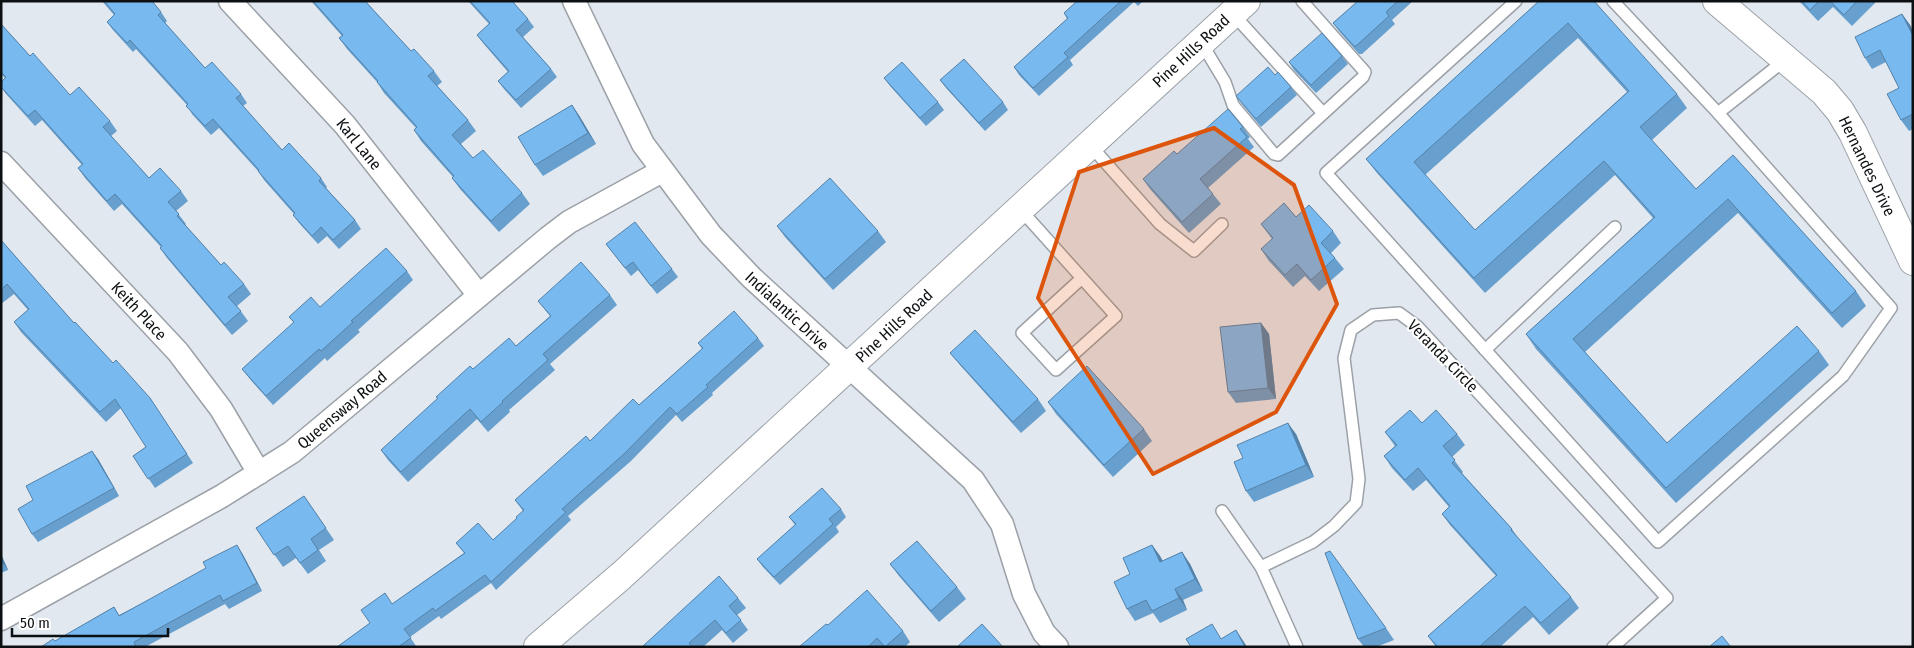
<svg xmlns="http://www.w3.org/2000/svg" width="1914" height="648" viewBox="0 0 1914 648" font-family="'Fira Sans Condensed',sans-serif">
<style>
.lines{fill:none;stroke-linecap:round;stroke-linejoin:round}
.service-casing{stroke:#9ba1a7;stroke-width:14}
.minor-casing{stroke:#9ba1a7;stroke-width:25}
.tertiary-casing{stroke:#9ba1a7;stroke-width:30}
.secondary-casing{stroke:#9ba1a7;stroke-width:30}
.path{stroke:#707579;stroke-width:3;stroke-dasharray:1 4;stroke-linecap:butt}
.service{stroke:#fff;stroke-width:11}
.minor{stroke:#fff;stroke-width:22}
.tertiary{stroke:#fff;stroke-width:28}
.secondary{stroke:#fff;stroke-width:28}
.wall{fill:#679fce;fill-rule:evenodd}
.shaded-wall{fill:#5482a8}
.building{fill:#78b9f0;stroke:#5482a8;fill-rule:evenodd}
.marked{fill:#dd550c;fill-opacity:0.2;stroke:#dd550c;stroke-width:4;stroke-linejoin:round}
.labels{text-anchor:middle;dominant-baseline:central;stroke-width:4;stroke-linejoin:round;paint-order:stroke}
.street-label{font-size:16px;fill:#0d1012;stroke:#fff}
</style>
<rect width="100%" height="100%" fill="#e1e8ef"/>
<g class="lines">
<defs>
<g id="service">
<polyline points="1516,1 1326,173 1658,542 1843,376 1891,308 1718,113 1613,1"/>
<polyline points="1233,14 1323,113"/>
<polyline points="1201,42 1225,82 1233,105 1274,154 1278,155 1363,77 1365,72 1302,1"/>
<polyline points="1718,113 1785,60"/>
<polyline points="1090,145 1160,224 1194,251 1222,224"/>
<polyline points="1020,209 1116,316 1056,370 1022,333 1082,278"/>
<polyline points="1485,350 1615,227"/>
<polyline points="1222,511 1261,567"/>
<polyline points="1297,647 1261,567 1313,542 1334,526 1356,503 1359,479 1344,358 1351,330 1373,315 1399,313 1418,327 1667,598 1613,647"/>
</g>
<g id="minor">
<polyline points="230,1 345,125 478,294"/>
<polyline points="574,1 643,144 711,235 752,278 973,480 1002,524 1024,594 1044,633 1057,647"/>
<polyline points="1,163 178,352 221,409 259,473"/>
<polyline points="1,619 222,496 292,452 548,238 569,222 662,171"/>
</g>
<polyline id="tertiary" points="1717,1 1824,92 1840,111 1853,133 1913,261"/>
<polyline id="secondary" points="538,647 621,576 1246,1"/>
</defs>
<!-- service casing -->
<use href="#service" class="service-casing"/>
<!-- minor casing -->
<use href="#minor" class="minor-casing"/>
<!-- tertiary casing -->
<use href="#tertiary" class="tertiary-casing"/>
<!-- secondary casing -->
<use href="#secondary" class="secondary-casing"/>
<!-- path -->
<polyline class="path" points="1912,647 1913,646"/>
<!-- service -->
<use href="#service" class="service"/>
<!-- minor -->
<use href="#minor" class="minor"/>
<!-- tertiary -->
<use href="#tertiary" class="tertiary"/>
<!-- secondary -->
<use href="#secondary" class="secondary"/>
</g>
<!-- wall -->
<g class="wall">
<polygon points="102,1 152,1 161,12 167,21 165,23 205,68 241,94 247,103 243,106 282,150 321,178 327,187 326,188 355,220 361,229 339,249 327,236 318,244 299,223 293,215 294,214 264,180 258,171 219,128 211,135 192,114 187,105 136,49 133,52 113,30 107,22 114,15"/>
<polygon points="311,1 365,1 411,51 434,71 442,82 437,86 468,120 476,131 461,144 473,158 522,193 530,204 499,232 460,189 452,178 453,177 421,141 414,130 416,128 384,93 377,82 347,49 339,38 342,36"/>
<polygon points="468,1 512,1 528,19 534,27 523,37 551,69 557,77 521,108 504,89 498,81 508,72 483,43 477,35 489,24"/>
<polygon points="1077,1 1143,1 1138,6 1134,2 1070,60 1073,65 1039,96 1019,75 1014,67 1067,19 1064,13"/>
<polygon points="1358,1 1413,1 1392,20 1395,24 1362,54 1359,54 1339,31 1333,23"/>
<path d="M1539,1l138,93 10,14 -35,32 44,49 37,-34 123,136 10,15 -24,22 -104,-115 -153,139 82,91 152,-92 10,14 -153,138 -140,-154 -10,-15 127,-116 -38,-43 -130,118 -108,-120 -11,-14zM1578,38l49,54 -152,138 -50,-55z"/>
<polygon points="1799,1 1877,1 1852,26 1833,7 1818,21"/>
<polygon points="1902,14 1910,25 1913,31 1913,129 1909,131 1901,120 1899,88 1886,62 1872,69 1865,58"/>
<polygon points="1,24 30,56 70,95 110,121 117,131 111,136 149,178 181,191 188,201 176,211 186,224 185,225 221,265 244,284 251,294 237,306 248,321 232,335 167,258 160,248 161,247 122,204 114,211 85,178 78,168 82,165 42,120 35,126 6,94 1,87 1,82 5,78 1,74"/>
<polygon points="1342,56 1348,64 1316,93 1294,70 1289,62"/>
<polygon points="1275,75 1291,87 1297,95 1261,127 1242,104 1236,96"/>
<polygon points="884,78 938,102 944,110 926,126 890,86"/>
<polygon points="940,80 1003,102 1008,110 985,131 946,88"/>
<polygon points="572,105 580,117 596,144 543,176 535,165"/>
<polygon points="1243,127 1250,137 1248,139 1254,147 1208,188 1221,204 1189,233 1150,189 1143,179 1177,154"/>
<polygon points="1296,217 1333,231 1341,243 1331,253 1335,258 1344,269 1319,291 1305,276 1293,287 1269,261 1261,249 1272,239 1261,224"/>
<polygon points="777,226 878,231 886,242 833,290 785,237"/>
<polygon points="1,240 74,323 113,363 150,398 193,463 155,488 133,456 146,447 121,408 106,422 21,332 14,322 28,310 14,294 1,304"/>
<polygon points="606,244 672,269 678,277 657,294 638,270 631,276"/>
<polygon points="407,271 413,280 358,330 360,332 327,361 325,358 273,405 249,378 242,369 294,323 289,317 320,307"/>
<polygon points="610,295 617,305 550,364 555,370 509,410 510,412 488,432 477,419 408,482 388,460 381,450 473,369 516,346 550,316 538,301"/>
<polygon points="1261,323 1269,334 1276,399 1236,403 1228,392"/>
<polygon points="758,338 764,346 712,393 713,395 682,422 676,415 631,461 568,516 571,520 496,590 491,583 441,619 439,616 410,637 416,646 415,647 337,647 370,623 392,604 464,553 456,543 493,540 517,519 523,511 515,500 590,441 639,405 702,349 698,343"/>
<polygon points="950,353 1038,399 1046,411 1021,433 959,364"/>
<polygon points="1048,402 1144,429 1152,441 1113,477 1056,414"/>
<polygon points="1422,423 1457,434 1465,445 1452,457 1463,472 1462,473 1512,529 1520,541 1571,597 1579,608 1549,635 1533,617 1500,647 1436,647 1428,636 1496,576 1450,525 1442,514 1449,507 1426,480 1413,491 1392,468 1384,456 1395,446 1385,432"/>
<polygon points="1296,434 1314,477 1254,502 1246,491"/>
<polygon points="98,459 119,496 38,542 32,534 33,500"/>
<polygon points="304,496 334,540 319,550 326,561 308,574 296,558 283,567 256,528"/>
<polygon points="841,509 846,517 836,527 839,532 780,585 763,567 757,559 795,525 789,517"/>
<polygon points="1152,545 1160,556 1163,561 1182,552 1190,564 1203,591 1183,600 1187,610 1160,623 1153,613 1135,621 1127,609 1130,574"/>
<polygon points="242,553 262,591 229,609 225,604 145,647 41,647 55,641 114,607 119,615"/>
<polygon points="1,554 8,570 1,573"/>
<polygon points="890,564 957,587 966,599 939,622 899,576"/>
<polygon points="738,598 746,608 737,615 748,630 733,643 722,630 703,647 642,647"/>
<polygon points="828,625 903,631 910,642 905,647 799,647"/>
<polygon points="1386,628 1394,640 1376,647 1364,647 1358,639"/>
</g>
<!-- shaded-wall -->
<g class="shaded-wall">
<polygon points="1902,14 1910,25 1913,31 1913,36"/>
<polygon points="572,105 580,117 596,144 588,133"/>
<polygon points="1261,323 1269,334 1276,399 1268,388"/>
<polygon points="1288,423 1296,434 1314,477 1306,465"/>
<polygon points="92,451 98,459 119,496 114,488"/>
<polygon points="237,545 242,553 262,591 257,583"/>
<polygon points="1152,545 1160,556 1169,574 1160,562"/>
<polygon points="1182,552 1190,564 1203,591 1195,579"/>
<polygon points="1,554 8,570 1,561"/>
<polygon points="1175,589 1183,600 1187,610 1179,598"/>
<polygon points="1236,630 1244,642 1247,647 1245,647"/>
</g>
<!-- building -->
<g class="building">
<polygon points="104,1 152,1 161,12 158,15 205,68 212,62 241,94 236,98 282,150 289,143 321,178 319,181 355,220 333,240 321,227 312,236 293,215 295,213 258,171 259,170 213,119 205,126 186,106 188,104 130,40 127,43 107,22 115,14"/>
<polygon points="313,1 365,1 411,51 414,49 434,71 428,76 468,120 452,135 473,158 483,150 522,193 491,221 452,178 454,176 414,130 417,127 377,82 378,81 339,38 343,35"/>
<polygon points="470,1 512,1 528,19 516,30 551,69 516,100 498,81 509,71 477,35 490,23"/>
<polygon points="1077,1 1121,1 1064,53 1068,57 1033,88 1014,67 1068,18 1064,13"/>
<polygon points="1358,1 1398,1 1386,12 1389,16 1356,46 1354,46 1333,23"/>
<path d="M1539,1h55l83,93 -37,33 56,62 37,-34 123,136 -24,22 -104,-114 -155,140 94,104 130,-117 22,25 -153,137 -140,-154 129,-117 -51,-56 -130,117 -108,-119zM1568,23l61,68 -154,139 -61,-68z"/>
<polygon points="1802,1 1819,1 1810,10"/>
<polygon points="1830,1 1857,1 1844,15"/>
<polygon points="1902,14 1913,36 1913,114 1901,120 1887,94 1899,88 1880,50 1865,58 1855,37"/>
<polygon points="1,24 30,56 33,53 70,95 79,87 110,121 103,127 149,178 160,168 181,191 168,202 179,214 177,216 221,265 224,262 244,284 228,297 241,311 225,325 160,248 162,246 115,194 107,201 78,168 83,164 35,110 28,116 1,87 1,82 6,77 1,72"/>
<polygon points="1322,33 1342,56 1311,85 1289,62"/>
<polygon points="964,59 1003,102 979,123 940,80"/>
<polygon points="902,62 938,102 920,118 884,78"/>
<polygon points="1268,67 1275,75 1278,72 1291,87 1256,119 1236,96"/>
<polygon points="572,105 588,133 535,165 518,137"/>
<polygon points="1228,109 1243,127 1240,129 1247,137 1200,179 1213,194 1182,222 1143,179 1174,151 1177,154"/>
<polygon points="830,178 878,231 825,279 777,226"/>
<polygon points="1284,203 1296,217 1309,205 1333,231 1321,243 1335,258 1311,280 1297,264 1285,275 1261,249 1273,238 1261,224"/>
<polygon points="635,222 672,269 651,286 633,262 625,268 606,244"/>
<polygon points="1,240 74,323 75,322 113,363 116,360 150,398 187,454 148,479 133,456 146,447 115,399 100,412 14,322 29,309 7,284 1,290"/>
<polygon points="386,248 407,271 351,321 353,322 321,351 319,349 266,396 242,369 294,322 289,317 311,297 320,307"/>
<polygon points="581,262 610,295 543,354 548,360 502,401 503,402 481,422 470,409 401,472 381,450 438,398 436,397 470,366 473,369 509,338 516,346 551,316 538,301"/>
<polygon points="734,311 758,338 706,385 708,387 677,414 670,407 625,453 562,509 566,512 491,582 485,575 435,611 433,608 404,629 411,638 398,647 337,647 370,623 361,610 385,593 392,604 465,553 456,543 478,523 493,540 517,518 516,517 524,510 515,500 586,436 590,441 633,399 639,405 703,348 698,343"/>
<polygon points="1261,323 1268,388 1228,392 1220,327"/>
<polygon points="975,330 1038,399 1013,422 950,353"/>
<polygon points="1087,366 1144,429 1104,465 1048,402"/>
<polygon points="1410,410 1422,423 1436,410 1457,434 1443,446 1455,460 1452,463 1512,529 1511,530 1571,597 1541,623 1525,606 1479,647 1438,647 1428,636 1497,575 1442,514 1450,506 1418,468 1405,480 1384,456 1397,445 1385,432"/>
<polygon points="1288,423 1306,465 1246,491 1234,462 1243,458 1237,445"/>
<polygon points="92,451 114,488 32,534 18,509 33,500 26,486"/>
<polygon points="822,488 841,509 829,519 833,524 774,577 757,559 796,524 789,517"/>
<polygon points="304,496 326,528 311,539 318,550 300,563 288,546 274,555 256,528"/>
<polygon points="917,541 957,587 931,611 890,564"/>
<polygon points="237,545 257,583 223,601 220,595 134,642 136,647 41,647 53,639 55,641 114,607 119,616 206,568 203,562"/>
<polygon points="1152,545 1160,562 1182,552 1195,579 1175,589 1179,598 1152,611 1146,600 1127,609 1114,582 1130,574 1123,558"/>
<polygon points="1330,551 1386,628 1358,639 1325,553"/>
<polygon points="719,576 738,598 729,606 741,620 726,633 715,620 689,643 692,647 642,647"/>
<polygon points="867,590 903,631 885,647 877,638 868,647 799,647 826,624 828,625"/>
<polygon points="982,624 1003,647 957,647"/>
<polygon points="1212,624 1221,639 1236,630 1245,647 1191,647 1186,639"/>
<polygon points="1722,636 1731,647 1709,647"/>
</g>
<!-- marked area -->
<path class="marked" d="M1214,128l80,57 43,119 -61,108 -123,62 -115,-176 41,-126z"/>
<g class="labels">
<!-- street labels -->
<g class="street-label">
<text transform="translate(1191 51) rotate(-43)">Pine Hills Road</text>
<text transform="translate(359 144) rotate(51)">Karl Lane</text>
<text transform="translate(1867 166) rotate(64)">Hernandes Drive</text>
<text transform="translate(139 311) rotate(47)">Keith Place</text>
<text transform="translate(787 311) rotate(43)">Indialantic Drive</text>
<text transform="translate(894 326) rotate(-43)">Pine Hills Road</text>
<text transform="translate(1443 356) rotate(46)">Veranda Circle</text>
<text transform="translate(342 410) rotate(-40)">Queensway Road</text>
</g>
</g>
<!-- border -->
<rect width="1914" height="648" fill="none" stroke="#0d1012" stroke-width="5"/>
<!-- scale -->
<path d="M12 628v8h156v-8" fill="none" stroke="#0d1012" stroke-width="2.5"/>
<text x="20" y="628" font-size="15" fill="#0d1012" stroke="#ffffff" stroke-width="4" paint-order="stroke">50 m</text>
</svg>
